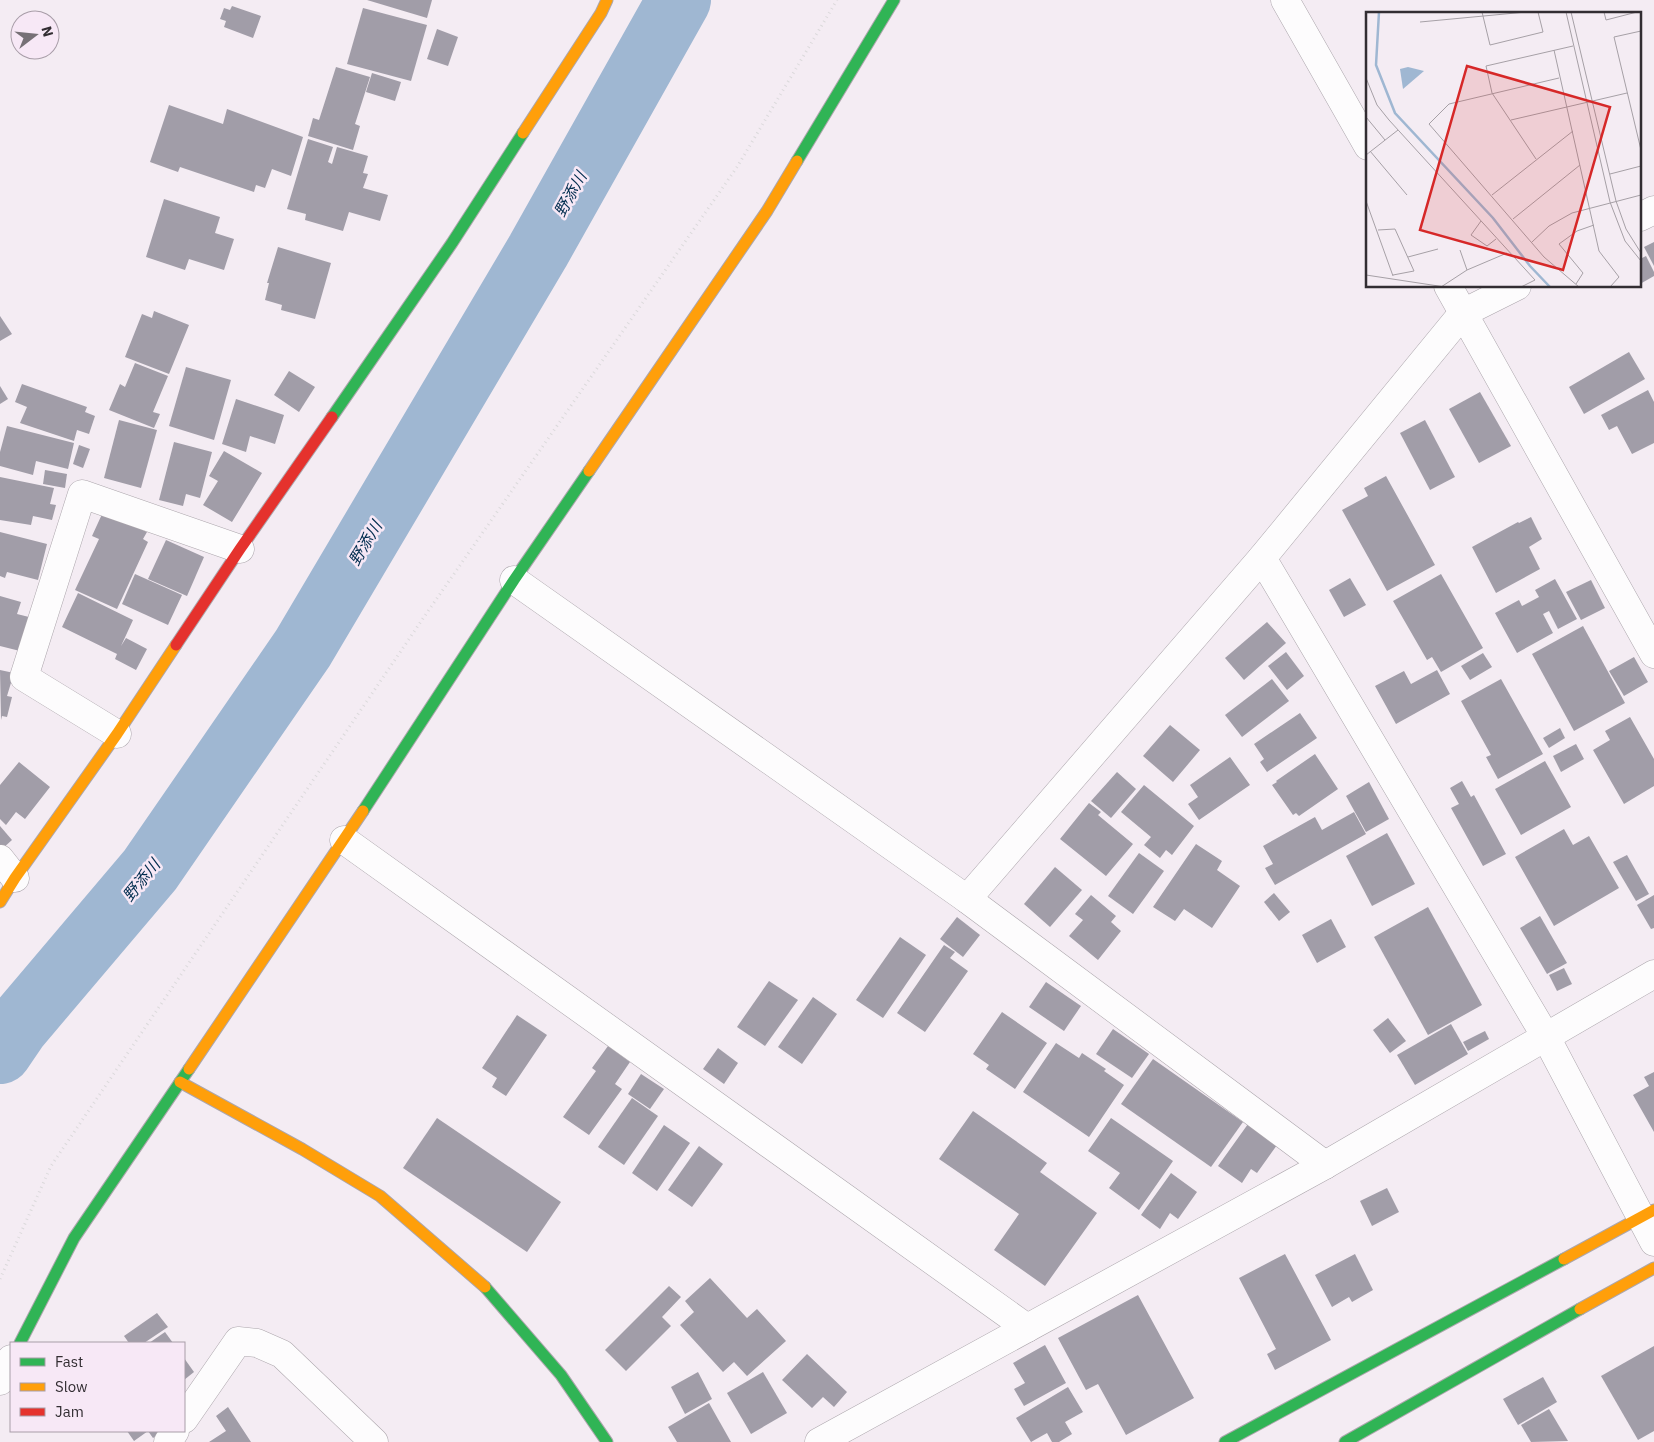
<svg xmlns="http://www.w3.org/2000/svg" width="1654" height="1442" viewBox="0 0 1654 1442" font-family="'IBM Plex Sans','Noto Sans JP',sans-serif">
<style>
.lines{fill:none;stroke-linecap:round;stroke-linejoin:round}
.river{stroke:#9fb7d2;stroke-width:64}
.building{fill:#a19da8}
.street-casing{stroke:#aca6ac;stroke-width:29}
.fast-casing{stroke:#aca6ac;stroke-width:13}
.slow-casing{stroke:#aca6ac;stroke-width:13}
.jam-casing{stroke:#aca6ac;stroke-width:13}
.path{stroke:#dbd9db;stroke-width:3;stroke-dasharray:1 4;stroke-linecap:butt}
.street{stroke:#fdfcfd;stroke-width:28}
.fast{stroke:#30b455;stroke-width:11}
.slow{stroke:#ff9f0a;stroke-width:11}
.jam{stroke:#e5322d;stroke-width:11}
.labels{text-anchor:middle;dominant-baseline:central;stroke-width:5;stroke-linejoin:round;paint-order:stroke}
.water-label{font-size:16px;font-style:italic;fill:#002c4e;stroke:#f7e8f6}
.inset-river{fill:none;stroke:#9fb7d2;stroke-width:2.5}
.inset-road{fill:none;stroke:#a6a0a6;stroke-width:1}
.view{fill:#d62828;fill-opacity:0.15;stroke:#d62828;stroke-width:2.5}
.inset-edge{fill:none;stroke:#322d32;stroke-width:2.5}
</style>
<rect width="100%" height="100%" fill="#f4ecf3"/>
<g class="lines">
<!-- river -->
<polyline class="river" points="0,1052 17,1027 150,870 303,648 538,251 679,0"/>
</g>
<!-- building -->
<g class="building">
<polygon points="367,0 432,0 427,18"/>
<polygon points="232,6 261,16 253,38 224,27 226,21 220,19 224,8 230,10"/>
<polygon points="363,8 427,25 411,81 347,64"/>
<polygon points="437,29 458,37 448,66 427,59"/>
<polygon points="336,67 370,77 355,124 360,126 353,150 308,136 313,118 319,120"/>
<polygon points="372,73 401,82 395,101 366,92"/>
<polygon points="169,105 223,124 227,109 303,137 291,176 272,169 265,188 256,185 254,192 180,167 178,172 150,162"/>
<polygon points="308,139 333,147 328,162 332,164 337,147 368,156 363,173 368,174 363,188 388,195 380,221 349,212 343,231 305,220 306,214 287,209"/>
<polygon points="164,199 220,217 215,233 234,239 224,270 189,259 185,270 146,257"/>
<polygon points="1654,242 1654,266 1644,247"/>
<polygon points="278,247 331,263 315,319 281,310 282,305 265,300 269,283 267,283"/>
<polygon points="1646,256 1654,272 1654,276 1640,284 1640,259"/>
<polygon points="154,311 189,325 169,374 125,357 142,314 152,318"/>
<polygon points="0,316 12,334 0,341"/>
<polygon points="1629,352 1645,379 1584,414 1569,387"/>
<polygon points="135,363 168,376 153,412 160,414 154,428 109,410 120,384 125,387"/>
<polygon points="186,367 231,380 214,440 169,426"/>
<polygon points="289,371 315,387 299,412 274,395"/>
<polygon points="22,384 87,407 85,412 95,416 89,434 77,430 74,441 20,423 27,407 15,402"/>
<polygon points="0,386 8,399 0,404"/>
<polygon points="1648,390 1654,402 1654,443 1632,454 1617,426 1609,430 1601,415"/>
<polygon points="1480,392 1511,446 1479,463 1449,409"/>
<polygon points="236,399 284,415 275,444 250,436 246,452 222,444"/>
<polygon points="119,420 157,430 141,488 104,478"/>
<polygon points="1425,420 1455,477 1430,490 1400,433"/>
<polygon points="7,426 74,443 68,469 36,461 33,475 0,466 0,452"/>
<polygon points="174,442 212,452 200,498 186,494 183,506 159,500"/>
<polygon points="79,445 90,449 83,468 73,464"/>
<polygon points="224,451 262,473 232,522 203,505 218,481 209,476"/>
<polygon points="45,470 67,474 65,488 43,484"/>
<polygon points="1386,476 1435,565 1387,591 1342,510 1368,496 1364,488"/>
<polygon points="0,477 54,488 50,504 56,505 52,520 33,516 31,525 0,520"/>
<polygon points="103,512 147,532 143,539 148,542 117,609 75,590 99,539 92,536"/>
<polygon points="1531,517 1542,539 1529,547 1540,569 1496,593 1472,547 1518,522 1519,523"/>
<polygon points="0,532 47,544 38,580 7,572 5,578 0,576"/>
<polygon points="166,540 204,557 187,596 148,579"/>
<polygon points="135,574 182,595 168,625 122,604"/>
<polygon points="1441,574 1483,648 1441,672 1432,657 1427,660 1393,601"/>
<polygon points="1350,578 1366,605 1344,617 1329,590"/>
<polygon points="1555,579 1577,619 1558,629 1549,611 1543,614 1553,633 1517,653 1495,613 1519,600 1522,606 1539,597 1535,590"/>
<polygon points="1591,580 1605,608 1581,620 1566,592"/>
<polygon points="78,593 133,620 121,646 126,638 147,649 136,670 115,659 117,654 62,627"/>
<polygon points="0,596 21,602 17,614 29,617 20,651 0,646"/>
<polygon points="1267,622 1286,643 1244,680 1225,658"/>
<polygon points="1583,626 1625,703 1574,731 1532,654"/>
<polygon points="1286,652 1304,676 1287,690 1268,666"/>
<polygon points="1483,653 1492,667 1470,680 1461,666"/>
<polygon points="1634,657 1648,682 1624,696 1609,671"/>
<polygon points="0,670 14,673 7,696 12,697 7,717 2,716 1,720"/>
<polygon points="1437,670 1450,694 1396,724 1375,686 1404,671 1411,684"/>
<polygon points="1272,679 1289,701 1242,737 1225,715"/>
<polygon points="1501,679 1543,754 1498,779 1486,757 1491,755 1461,701"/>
<polygon points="1300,713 1317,738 1267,772 1260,762 1264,759 1254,744"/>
<polygon points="1630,717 1654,759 1654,786 1624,804 1593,750 1610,740 1605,731"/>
<polygon points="1170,725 1200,750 1173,782 1143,756"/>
<polygon points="1560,728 1565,738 1549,748 1543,738"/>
<polygon points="1576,744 1584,759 1561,772 1553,756"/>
<polygon points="1315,754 1338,789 1299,816 1296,813 1293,815 1272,785 1277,782 1276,781"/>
<polygon points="1230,757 1250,785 1199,820 1188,804 1198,797 1190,785"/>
<polygon points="1545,761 1571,807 1521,835 1495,789"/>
<polygon points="19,762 50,787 25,819 16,812 6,825 0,819 0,785"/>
<polygon points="1117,772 1136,789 1111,818 1091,801"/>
<polygon points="1462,781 1471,797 1474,795 1506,854 1483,866 1451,808 1459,804 1450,788"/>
<polygon points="1369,782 1389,819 1366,832 1346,796"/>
<polygon points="1144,785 1194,826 1172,855 1166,850 1160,858 1144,845 1151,837 1121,812"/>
<polygon points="1089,803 1101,812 1098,815 1133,844 1106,876 1060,839"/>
<polygon points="1354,812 1366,834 1275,885 1265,868 1273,864 1263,846 1315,817 1322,830"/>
<polygon points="0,826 12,840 2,849 0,847"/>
<polygon points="1564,829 1573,845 1589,836 1619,888 1554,926 1515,857"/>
<polygon points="1387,833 1415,884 1372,906 1346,856"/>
<polygon points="1196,844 1222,861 1217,870 1240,886 1212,928 1184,909 1175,921 1153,907"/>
<polygon points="1139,853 1164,871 1133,914 1108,896"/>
<polygon points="1627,855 1649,894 1636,901 1613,862"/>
<polygon points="1055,867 1082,890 1050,927 1024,904"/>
<polygon points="1274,893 1290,912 1279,921 1264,902"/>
<polygon points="1091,895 1116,916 1111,922 1121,931 1098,960 1069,936 1083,920 1075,914"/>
<polygon points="1654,895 1654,928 1651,929 1637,905"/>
<polygon points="1428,907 1482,1005 1428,1035 1374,937"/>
<polygon points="1540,916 1567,963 1547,974 1520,928"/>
<polygon points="957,917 980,935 963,957 940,939"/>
<polygon points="1331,919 1346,947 1317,963 1302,935"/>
<polygon points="900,937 926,955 883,1018 856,1000"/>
<polygon points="944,945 955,952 950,958 968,971 925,1032 897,1013"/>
<polygon points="1564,968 1572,984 1557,991 1549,975"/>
<polygon points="769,981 798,1000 765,1046 737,1027"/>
<polygon points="1046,982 1081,1006 1064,1031 1029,1007"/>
<polygon points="813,997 837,1014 802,1064 778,1047"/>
<polygon points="1002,1012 1047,1043 1015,1089 986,1069 989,1065 973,1054"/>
<polygon points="517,1015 547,1035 506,1096 492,1087 497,1078 482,1068"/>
<polygon points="1388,1018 1406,1041 1390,1053 1373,1030"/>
<polygon points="1451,1024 1468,1054 1415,1085 1397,1055"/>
<polygon points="1113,1029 1149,1054 1132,1078 1096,1054"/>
<polygon points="1485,1031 1489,1039 1468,1051 1463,1042"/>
<polygon points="1056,1043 1079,1058 1082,1053 1106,1069 1104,1071 1124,1085 1089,1137 1023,1092"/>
<polygon points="608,1046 630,1062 615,1084 622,1089 589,1135 563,1117 596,1071 592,1068"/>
<polygon points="718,1048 738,1063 724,1084 703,1069"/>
<polygon points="1153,1059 1243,1122 1211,1167 1121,1104"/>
<polygon points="1654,1072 1654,1132 1633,1095 1649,1086 1644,1077"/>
<polygon points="641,1074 664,1089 650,1109 628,1094"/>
<polygon points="632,1098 658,1116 624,1165 598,1147"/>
<polygon points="973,1111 1047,1163 1040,1172 1097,1213 1045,1286 994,1250 1019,1214 939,1159"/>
<polygon points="437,1118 561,1202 527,1252 403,1168"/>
<polygon points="1111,1118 1173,1161 1139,1210 1109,1188 1120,1173 1088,1151"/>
<polygon points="1248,1124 1277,1145 1257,1173 1251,1169 1242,1183 1218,1166"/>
<polygon points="664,1125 690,1143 657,1191 632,1173"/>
<polygon points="699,1146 723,1164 692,1207 668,1190"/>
<polygon points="1171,1173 1197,1192 1178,1219 1170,1213 1160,1229 1141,1215"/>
<polygon points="1387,1188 1399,1212 1372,1226 1360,1201"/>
<polygon points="1285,1254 1331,1340 1275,1370 1267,1354 1276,1349 1239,1278"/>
<polygon points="1355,1254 1373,1290 1352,1302 1349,1297 1332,1307 1315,1275"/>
<polygon points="710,1278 747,1318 757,1309 786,1341 747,1376 734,1362 723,1372 680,1325 694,1312 685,1301"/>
<polygon points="669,1286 681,1297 662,1317 671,1326 626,1371 605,1350"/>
<polygon points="1138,1295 1194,1398 1126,1435 1098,1384 1086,1390 1058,1338"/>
<polygon points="157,1313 168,1327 144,1343 129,1343 124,1336"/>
<polygon points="165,1332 173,1343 149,1343"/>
<polygon points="1045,1345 1066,1383 1024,1406 1014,1389 1025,1383 1013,1363"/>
<polygon points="1654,1346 1654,1431 1638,1440 1601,1376"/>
<polygon points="807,1354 847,1392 834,1407 823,1397 812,1408 782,1380"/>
<polygon points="184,1358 194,1372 184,1380"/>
<polygon points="698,1372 712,1399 685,1414 671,1387"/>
<polygon points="763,1372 787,1413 751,1434 727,1393"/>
<polygon points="1543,1377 1557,1402 1518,1425 1503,1399"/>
<polygon points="1068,1387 1083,1412 1065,1422 1072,1434 1059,1442 1052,1442 1047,1433 1031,1442 1016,1418"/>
<polygon points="709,1403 731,1442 677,1442 668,1427"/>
<polygon points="228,1407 251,1442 209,1442 226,1431 216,1416"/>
<polygon points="1549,1409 1568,1441 1531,1442 1521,1425"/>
<polygon points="127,1431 163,1431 153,1438 148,1431 134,1441"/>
</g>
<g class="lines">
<defs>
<g id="street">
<polyline points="1285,0 1368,146"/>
<polyline points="1640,217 1654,210"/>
<polyline points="1448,286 1654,654"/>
<polyline points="1262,558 1546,1037 1654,1242"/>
<polyline points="514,580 967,899 1325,1165"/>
<polyline points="117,734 24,677 82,494 240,549"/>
<polyline points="344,840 1027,1328"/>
<polyline points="0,859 15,878"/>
<polyline points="967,899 1262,558 1463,313 1517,286"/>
<polyline points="0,1381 11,1359"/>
<polyline points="184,1419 238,1341 257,1343 282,1354 374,1442"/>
<polyline points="168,1442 175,1431"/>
<polyline points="819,1442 1325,1165 1654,974"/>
</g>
<g id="fast">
<polyline points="797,161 894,0"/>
<polyline points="332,417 452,243 523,133"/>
<polyline points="363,811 514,580 589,471"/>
<polyline points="485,1287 561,1375 607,1442"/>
<polyline points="20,1343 74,1238 189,1069"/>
<polyline points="1225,1442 1564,1259"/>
<polyline points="1345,1442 1580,1309"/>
</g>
<g id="slow">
<polyline points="523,133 601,13 607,0"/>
<polyline points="589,471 767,211 797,161"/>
<polyline points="0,902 15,878 117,734 176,645"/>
<polyline points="189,1069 363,811"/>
<polyline points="180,1082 302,1149 380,1196 485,1287"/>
<polyline points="1564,1259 1654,1210"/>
<polyline points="1580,1309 1654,1268"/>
</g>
<polyline id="jam" points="176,645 240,549 332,417"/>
</defs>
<!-- street casing -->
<use href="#street" class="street-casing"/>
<!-- fast casing -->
<use href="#fast" class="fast-casing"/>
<!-- slow casing -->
<use href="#slow" class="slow-casing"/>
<!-- jam casing -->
<use href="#jam" class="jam-casing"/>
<!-- path -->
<polyline class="path" points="0,1279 51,1166 424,617 737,167 837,0"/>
<!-- street -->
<use href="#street" class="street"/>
<!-- fast -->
<use href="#fast" class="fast"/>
<!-- slow -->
<use href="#slow" class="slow"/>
<!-- jam -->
<use href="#jam" class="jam"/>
</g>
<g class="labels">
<!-- water labels -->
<g class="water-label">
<text transform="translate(570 194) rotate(-61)">野添川</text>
<text transform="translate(365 543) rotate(-59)">野添川</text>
<text transform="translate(141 880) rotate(-51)">野添川</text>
</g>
</g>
<!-- overview -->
<g transform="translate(1366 12)">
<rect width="275" height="275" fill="#f4ecf3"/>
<path d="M42,55l16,4 -21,18 -3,-20z" fill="#9fb7d2"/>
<path class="inset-river" d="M13,0l-3,53 19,48 98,105 37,48 20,21"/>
<path class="inset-road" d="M116,0l8,33 53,-13 -5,-20M200,0l44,190 15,39 16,20M205,0l45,189 10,28 15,24M238,0l2,8 31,-8M54,10l106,-10M275,19l-27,6 27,113M188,38l45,201 20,26 -9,10M0,66l11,27 12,15 146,160 -14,7M193,66l-110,26 -20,20 115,133 35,30M0,105l19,23M145,108l116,-27M4,139l37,44M0,143l32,-25M170,147l-44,-66 -6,-27 87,-20M244,162l31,-8M126,183l81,-64M0,189l27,75M147,207l67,-54M115,209l-10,14 16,11 9,-7M12,218l17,-1 19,42 -21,4M166,230l17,-16 23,-13 69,-18M94,238l7,20M42,245l30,-8M0,263l79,12M210,272l7,-11 -24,-29 18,-13 17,-6M75,275l26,-17 40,-17"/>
<path class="view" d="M101,54l143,41 -47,163 -143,-40z"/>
<rect width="275" height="275" class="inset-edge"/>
</g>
<!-- legend -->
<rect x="10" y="1342" width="175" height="90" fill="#f7e8f6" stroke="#a89da8"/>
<rect x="20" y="1358" width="25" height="8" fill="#30b455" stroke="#a89da8"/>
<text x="55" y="1367" font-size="15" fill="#322d32">Fast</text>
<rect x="20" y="1383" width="25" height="8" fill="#ff9f0a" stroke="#a89da8"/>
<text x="55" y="1392" font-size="15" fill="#322d32">Slow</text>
<rect x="20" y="1408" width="25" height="8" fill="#e5322d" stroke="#a89da8"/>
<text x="55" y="1417" font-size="15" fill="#322d32">Jam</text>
<!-- north arrow -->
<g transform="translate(35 35) rotate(74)"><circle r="24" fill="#f7e8f6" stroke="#a89da8"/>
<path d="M0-4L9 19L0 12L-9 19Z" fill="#767076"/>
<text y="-8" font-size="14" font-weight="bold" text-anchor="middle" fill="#322d32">N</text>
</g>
</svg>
